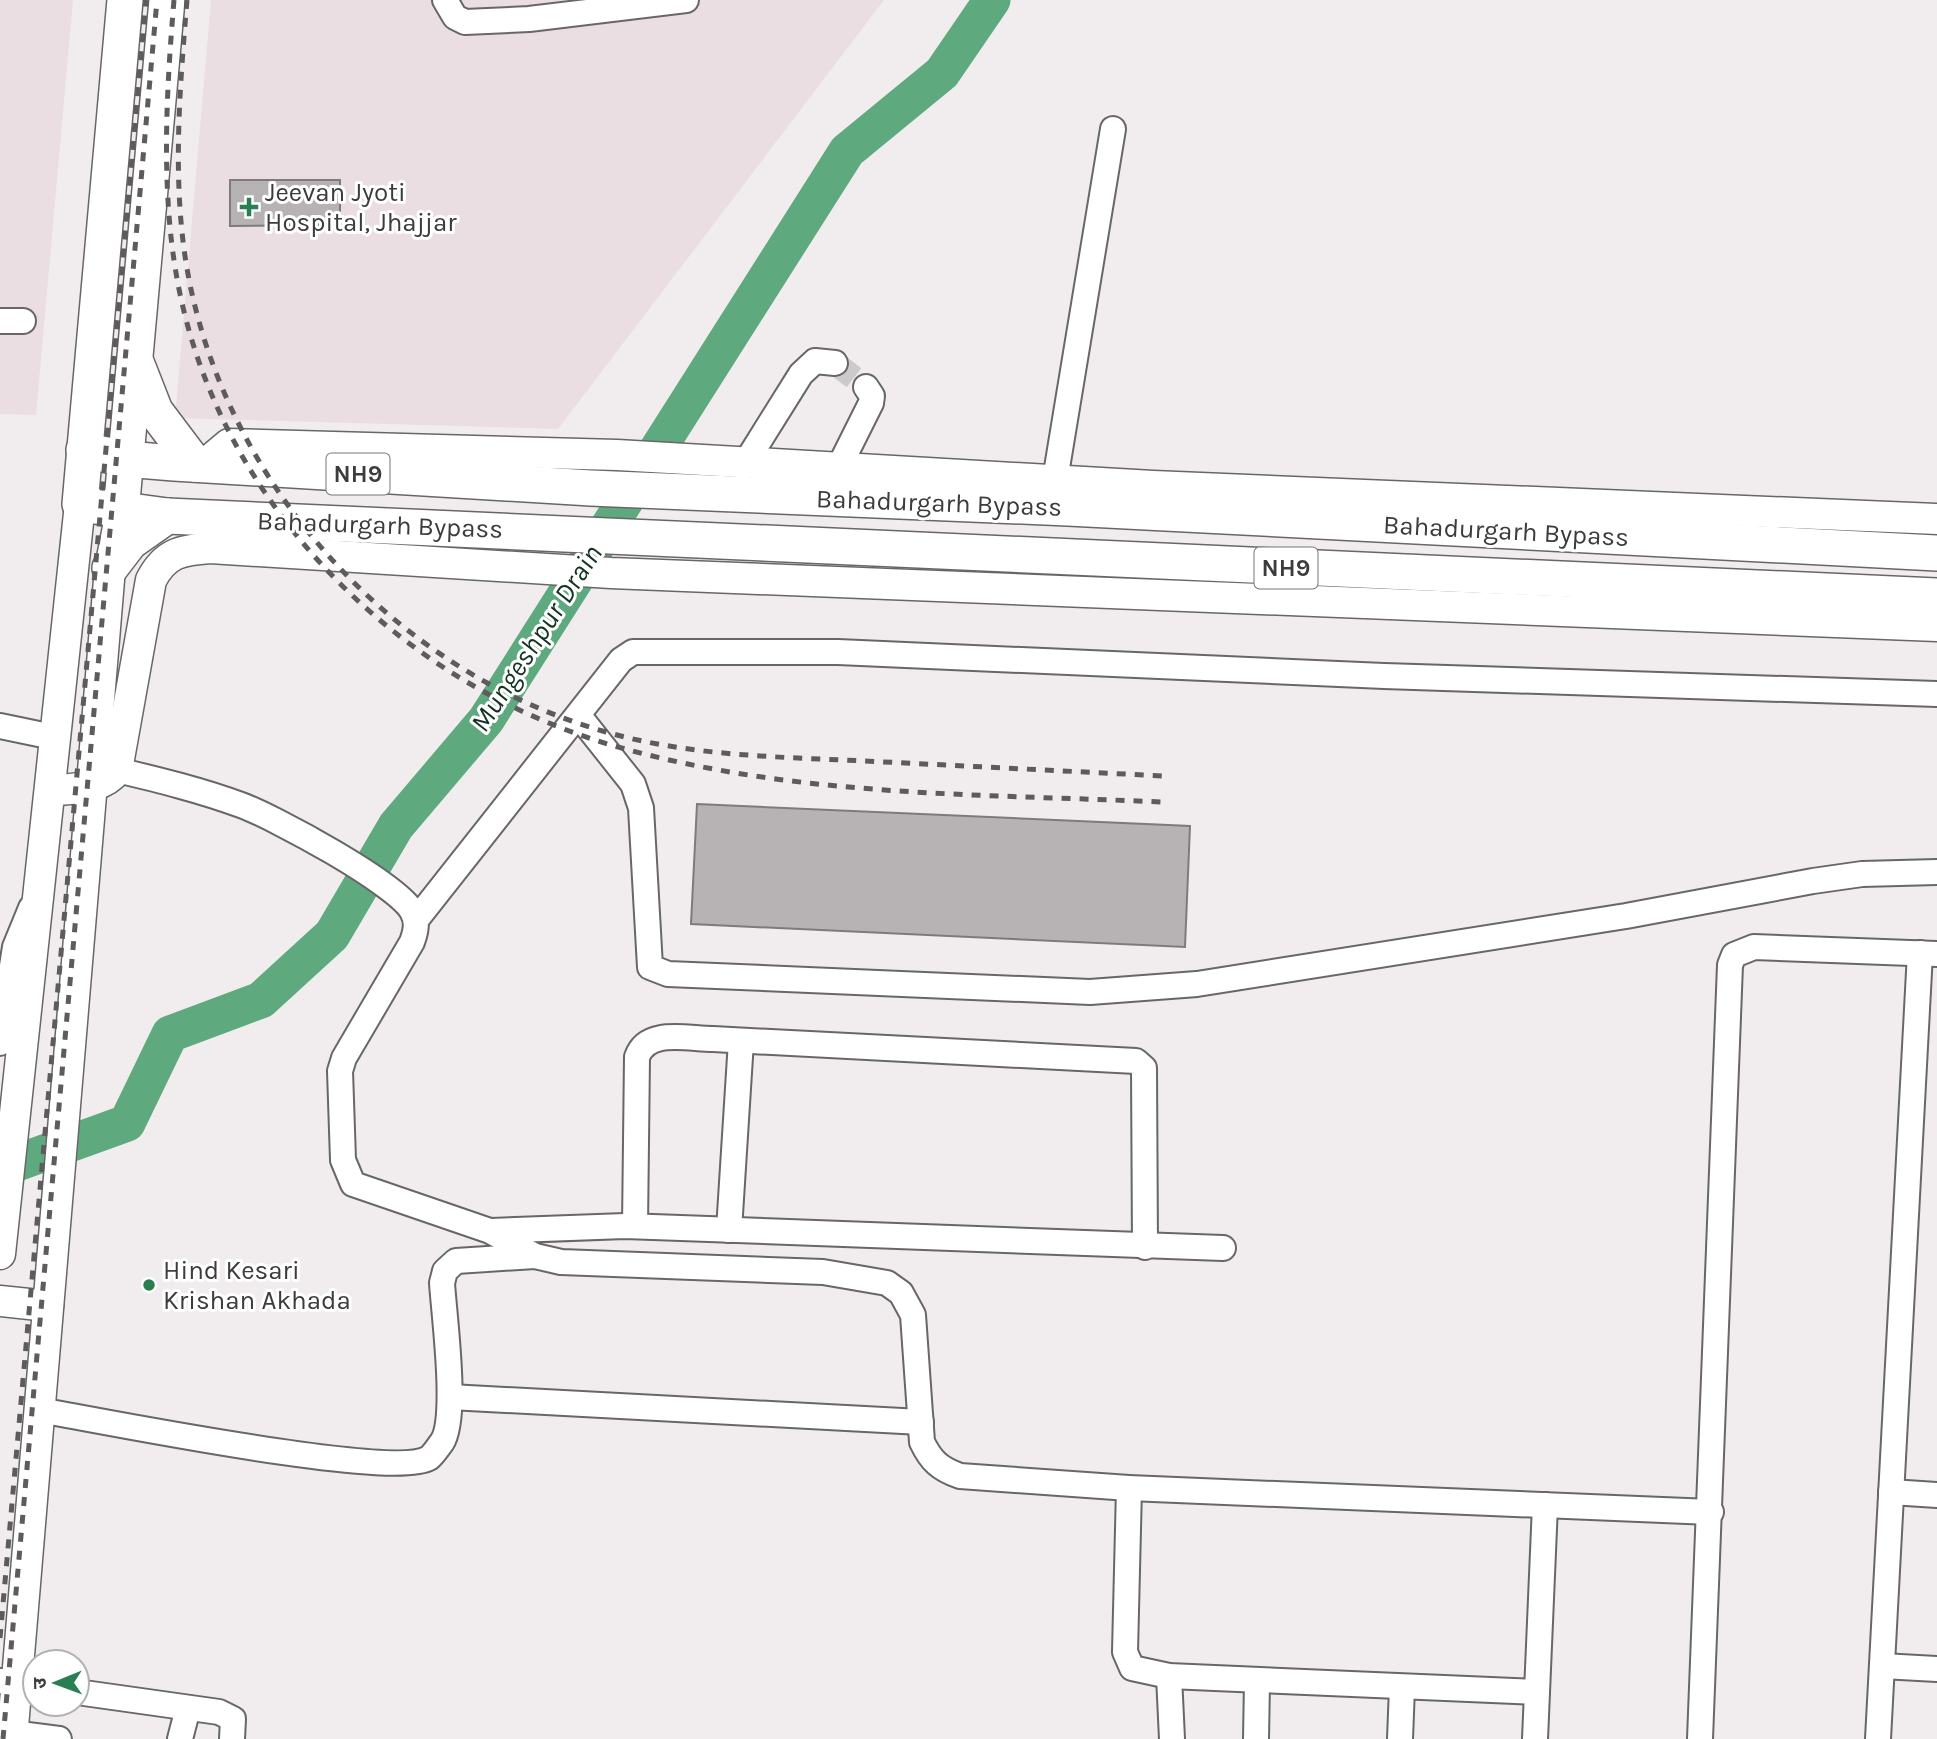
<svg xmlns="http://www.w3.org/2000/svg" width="1937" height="1739" viewBox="0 0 1937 1739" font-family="Karla,'Noto Sans Devanagari',sans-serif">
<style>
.built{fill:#eadee3}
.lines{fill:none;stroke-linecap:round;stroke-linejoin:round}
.river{stroke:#5fa97e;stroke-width:37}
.building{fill:#b7b3b5;stroke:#7e7b7c;stroke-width:2}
.minor-tunnel{stroke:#cdcacb;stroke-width:24;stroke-dasharray:24 12;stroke-linecap:butt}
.minor-casing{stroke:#696667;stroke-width:28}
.major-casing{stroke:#696667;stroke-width:33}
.highway-casing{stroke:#696667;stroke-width:38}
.minor{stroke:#fff;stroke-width:24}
.major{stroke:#fff;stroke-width:30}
.highway{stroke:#fff;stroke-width:35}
.rail{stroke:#5d5b5c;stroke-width:5;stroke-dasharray:9 9;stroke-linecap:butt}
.poi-dot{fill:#297f52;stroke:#fff;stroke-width:2.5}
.labels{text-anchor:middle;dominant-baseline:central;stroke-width:6;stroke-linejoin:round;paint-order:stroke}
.shield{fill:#fff;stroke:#777676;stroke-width:2}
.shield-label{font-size:24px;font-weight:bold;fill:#3d3c3c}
.poi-label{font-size:26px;fill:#3d3c3c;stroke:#fff;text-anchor:start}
.street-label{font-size:26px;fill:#3d3c3c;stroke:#fff}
.water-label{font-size:28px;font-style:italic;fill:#123321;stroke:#fff}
</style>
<rect width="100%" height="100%" fill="#f1edef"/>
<!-- built -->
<g class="built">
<polygon points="0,0 73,0 36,415 0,414"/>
<polygon points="211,0 884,0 558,429 175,418"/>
</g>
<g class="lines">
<!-- river -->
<polyline class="river" points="0,1169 127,1123 170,1034 261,1000 332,935 396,826 486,720 847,151 942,73 992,0"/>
</g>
<!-- building -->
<g class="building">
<polygon points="230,180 340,180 340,225 230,226"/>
<polygon points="697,804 1190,826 1185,947 691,924"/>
</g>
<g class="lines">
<!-- minor-tunnel -->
<polyline class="minor-tunnel" points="835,363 866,387"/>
<defs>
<g id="minor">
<polyline points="445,0 455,17 465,22 529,19 686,0"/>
<polyline points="0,321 23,321"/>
<polyline points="746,462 801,374 815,361 835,363"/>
<polyline points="839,467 871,403 872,396 866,387"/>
<polyline points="1055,480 1113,129"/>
<polyline points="579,716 633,784 641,808 650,967 668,974 1090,992 1197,984 1626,916 1813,881 1862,874 1937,872"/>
<polyline points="0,726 53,737"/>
<path d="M117,770c42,10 83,20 124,35 33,12 155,78 171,106 6,11 4,20 0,31l-68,116 -4,13 3,89 10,24 137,47 45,25 26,6 262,10 64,11 14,10 12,22 9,127c9,19 18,27 38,34l169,12 582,24"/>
<polyline points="416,920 621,660 633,652 838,652 1384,676 1937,694"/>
<polyline points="0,1043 15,947 31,908"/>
<path d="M635,1226l2,-169c10,-29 50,-18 76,-18l423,22 8,7 1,179"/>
<polyline points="729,1230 741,1041"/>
<polyline points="491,1231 625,1226 1223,1248"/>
<polyline points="450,1397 921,1422"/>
<path d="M39,1410c59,10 353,70 390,48 4,-3 10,-12 13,-16 16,-24 2,-127 0,-159l3,-12 11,-10 79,-5"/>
<polyline points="1129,1488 1125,1652 1132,1668 1169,1676 1537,1692"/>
<polyline points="1891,1492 1937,1495"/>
<polyline points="1882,1666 1937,1669"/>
<polyline points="1169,1676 1172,1739"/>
<polyline points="0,1681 35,1686"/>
<polyline points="77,1692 219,1712 233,1719 232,1739"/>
<polyline points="12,1733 59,1739"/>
<polyline points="180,1739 188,1708"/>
<polyline points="1256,1739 1257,1681"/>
<polyline points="1400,1739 1402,1687"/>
<polyline points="1535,1739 1545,1505"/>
<polyline points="1700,1739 1730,965 1734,955 1754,947 1937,954"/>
<polyline points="1878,1739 1920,953"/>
</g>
<g id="major">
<polyline points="204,465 229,444 617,455 1153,486 1937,519"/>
<path d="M50,791c23,-3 52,-1 67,-21l34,-190c14,-27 30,-30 59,-32l401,25 1326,53"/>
<polyline points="0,1254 80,504"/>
<polyline points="0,1301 48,1306"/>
<polyline points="12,1739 110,568 121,512"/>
</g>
<g id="highway">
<polyline points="125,0 80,504 167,516 1937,596"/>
<polyline points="137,365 155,411 195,464"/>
<polyline points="84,450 126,459 174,463 591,488 1068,508 1937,553"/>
<polyline points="121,512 167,0"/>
<polyline points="110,568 130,542 167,516"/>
</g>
</defs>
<!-- minor casing -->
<use href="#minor" class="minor-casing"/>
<!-- major casing -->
<use href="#major" class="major-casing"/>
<!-- highway casing -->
<use href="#highway" class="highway-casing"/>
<!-- minor -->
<use href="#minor" class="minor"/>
<!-- major -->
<use href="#major" class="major"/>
<!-- highway -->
<use href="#highway" class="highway"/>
<!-- rail -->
<g class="rail">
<path d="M174,0c-8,96 -14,199 6,294 47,223 232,399 449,456 174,47 355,44 533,52"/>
<path d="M187,0c-8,98 -17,201 6,298 47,203 211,377 413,434 83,24 173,25 259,29 100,5 199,10 299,15"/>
<polyline points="0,1638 146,0"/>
<polyline points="3,1739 157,0"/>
</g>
</g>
<!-- markers -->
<g class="poi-dot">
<path d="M245.5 196.5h7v7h7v7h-7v7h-7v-7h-7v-7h7z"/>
<circle cx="149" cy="1285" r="7"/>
</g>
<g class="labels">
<!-- shield labels -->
<g class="shield">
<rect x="326.5" y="453.5" width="63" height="41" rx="5"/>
<rect x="1254.5" y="547.5" width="63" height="41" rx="5"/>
</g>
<g class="shield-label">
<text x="358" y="474">NH9</text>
<text x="1286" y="568">NH9</text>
</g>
<!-- poi labels -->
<g class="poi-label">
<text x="265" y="192">Jeevan Jyoti<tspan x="265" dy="30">Hospital, Jhajjar</tspan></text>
<text x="163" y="1270">Hind Kesari<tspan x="163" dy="30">Krishan Akhada</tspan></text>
</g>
<!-- street labels -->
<g class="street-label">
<text transform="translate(939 503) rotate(2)">Bahadurgarh Bypass</text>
<text transform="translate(380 525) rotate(2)">Bahadurgarh Bypass</text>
<text transform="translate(1506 531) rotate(3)">Bahadurgarh Bypass</text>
</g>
<!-- water labels -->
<g class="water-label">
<text transform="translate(536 638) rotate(-57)">Mungeshpur Drain</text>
</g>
</g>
<!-- north arrow -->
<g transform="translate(56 1683) rotate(269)"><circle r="33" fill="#ffffff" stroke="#b1b1b1" stroke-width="2"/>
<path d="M0-5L12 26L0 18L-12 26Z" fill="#297f52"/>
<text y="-10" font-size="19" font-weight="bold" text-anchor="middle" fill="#3d3c3c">उ</text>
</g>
</svg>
